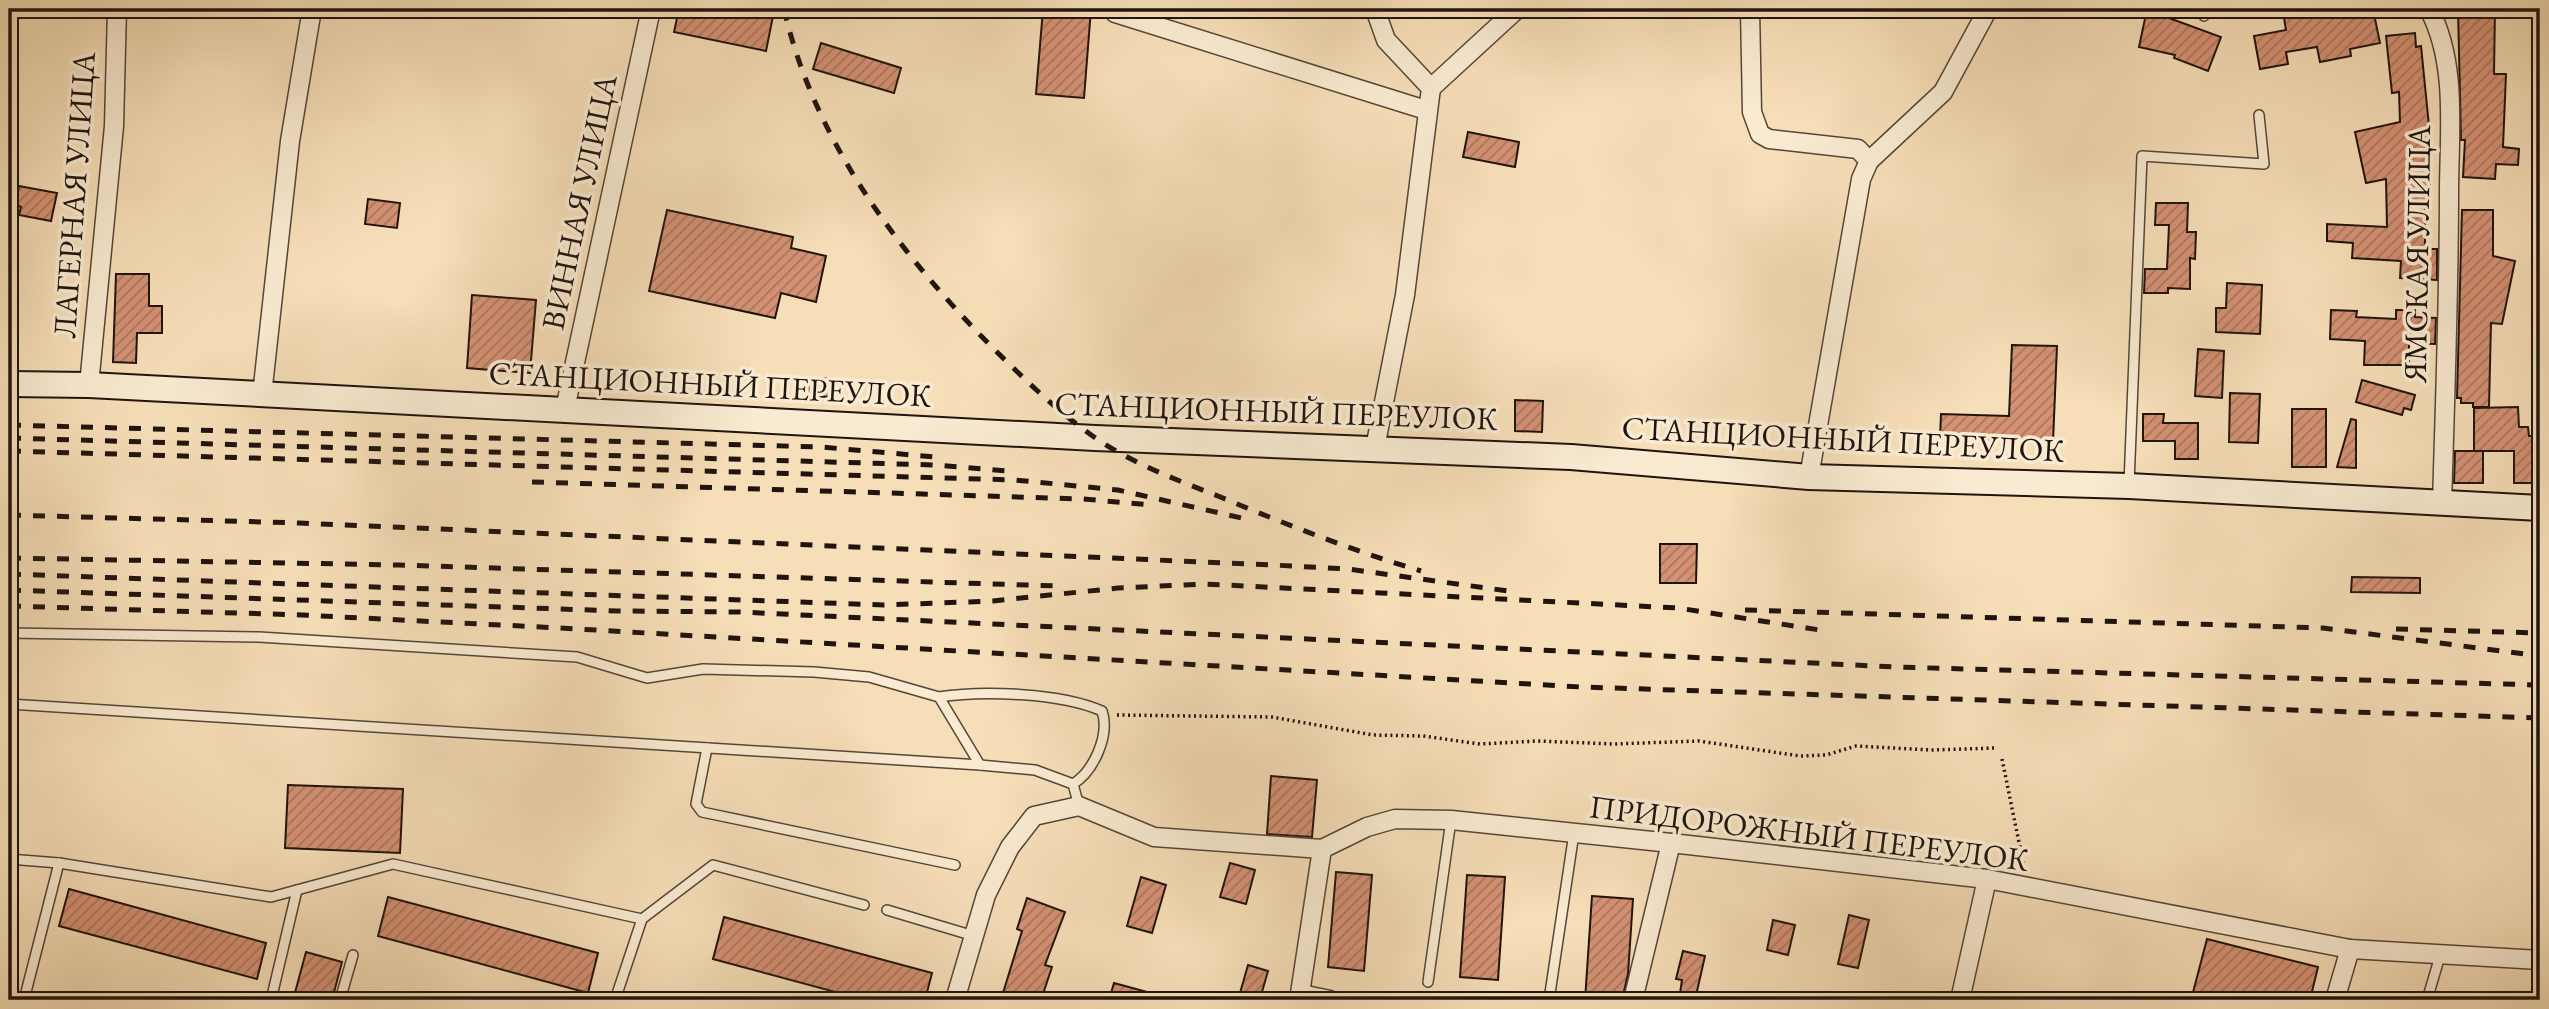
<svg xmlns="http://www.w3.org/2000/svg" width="2549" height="1009" viewBox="0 0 2549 1009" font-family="'EB Garamond',serif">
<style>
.building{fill:url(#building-hatch);stroke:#1f140e;stroke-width:2}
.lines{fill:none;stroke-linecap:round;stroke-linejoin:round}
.service-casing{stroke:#554638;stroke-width:12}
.minor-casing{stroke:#554638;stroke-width:21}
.secondary-casing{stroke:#1f140e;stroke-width:28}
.path{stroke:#1f140e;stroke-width:3.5;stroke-dasharray:2 3.5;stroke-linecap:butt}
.service{stroke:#f9ead1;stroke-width:9}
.minor{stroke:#f9ead1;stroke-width:18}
.secondary{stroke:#f9ead1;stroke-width:24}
.rail{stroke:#1f140e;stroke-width:5;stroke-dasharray:12 12;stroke-linecap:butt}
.labels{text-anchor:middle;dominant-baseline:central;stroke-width:7;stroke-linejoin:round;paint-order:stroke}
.street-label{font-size:32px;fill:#1f140e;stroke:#f9ead1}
</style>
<defs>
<pattern id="building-hatch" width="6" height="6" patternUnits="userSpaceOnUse" patternTransform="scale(1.75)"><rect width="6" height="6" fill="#d49174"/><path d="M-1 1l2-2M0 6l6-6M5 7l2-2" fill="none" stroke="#ab755e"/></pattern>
</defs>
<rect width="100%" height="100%" fill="#f6deb8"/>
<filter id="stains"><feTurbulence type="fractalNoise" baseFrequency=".00286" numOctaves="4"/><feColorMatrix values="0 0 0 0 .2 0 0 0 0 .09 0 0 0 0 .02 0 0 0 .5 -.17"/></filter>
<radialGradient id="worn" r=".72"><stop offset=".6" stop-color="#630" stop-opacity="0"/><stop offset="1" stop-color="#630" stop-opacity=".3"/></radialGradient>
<!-- building -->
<g class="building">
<polygon points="679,9 740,9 773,16 766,51 674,32"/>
<polygon points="1043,9 1091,9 1084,98 1036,94"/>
<polygon points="2147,9 2170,12 2169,18 2221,37 2208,71 2174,58 2175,55 2139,47"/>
<polygon points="2323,9 2349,9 2350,12 2373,9 2380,43 2350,49 2351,56 2320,62 2317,47 2286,52 2288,64 2260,69 2254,36 2286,30 2284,18"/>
<polygon points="2458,9 2495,9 2494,74 2506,74 2503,147 2519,149 2518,165 2496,164 2495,179 2463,177 2465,140 2461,140"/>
<polygon points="2415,33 2416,47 2421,46 2430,136 2430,200 2425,200 2425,249 2437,249 2437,280 2400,278 2401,261 2352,258 2353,243 2327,241 2327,224 2387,227 2386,179 2366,183 2355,132 2400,122 2399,92 2392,93 2386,36"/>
<polygon points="821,43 901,68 894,93 813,69"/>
<polygon points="1468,132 1519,142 1515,167 1463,157"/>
<polygon points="19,186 57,193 51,221 19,215 21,207 15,204"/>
<polygon points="368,199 400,203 397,228 365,224"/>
<polygon points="2156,203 2188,203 2187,232 2196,232 2195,259 2190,258 2190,289 2168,288 2168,293 2144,293 2145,269 2167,269 2169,225 2155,225"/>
<polygon points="667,210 793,237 791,248 826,256 816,302 781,293 775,318 649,291"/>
<polygon points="2462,210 2493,210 2493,256 2515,261 2502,324 2491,323 2489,407 2473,407 2473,403 2461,403 2461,398 2457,398"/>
<polygon points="116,274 149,274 149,306 162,306 162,333 137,333 136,363 113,362"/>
<polygon points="2227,283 2262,285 2260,334 2216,332 2216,308 2226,308"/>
<polygon points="472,295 536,300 530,373 467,368"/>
<polygon points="2331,310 2357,311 2356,317 2396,319 2396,310 2415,310 2415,317 2436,318 2435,344 2409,343 2409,365 2364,365 2365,341 2330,339"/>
<polygon points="2012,345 2057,346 2053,442 1940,437 1941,414 2009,416"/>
<polygon points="2198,349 2224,351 2222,398 2195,396"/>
<polygon points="803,378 836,379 836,397 803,396"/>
<polygon points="2362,380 2415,395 2411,410 2404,408 2402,415 2356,402"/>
<polygon points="2230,393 2260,394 2258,443 2229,442"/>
<polygon points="1515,400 1543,401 1542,432 1515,431"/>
<polygon points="2518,407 2519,427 2528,427 2529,436 2540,436 2540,483 2514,483 2514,451 2474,451 2474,408"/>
<rect x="2292" y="409" width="34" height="58"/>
<polygon points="2143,414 2164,414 2163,423 2198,423 2198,459 2175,459 2175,441 2143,441"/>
<polygon points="2351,419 2356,420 2356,468 2337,467"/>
<polygon points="2455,451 2483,451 2483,483 2454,483"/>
<polygon points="1660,544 1697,544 1696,583 1660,583"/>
<polygon points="2352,577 2420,578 2420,593 2351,592"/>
<polygon points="1271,776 1317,780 1312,837 1267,834"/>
<polygon points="288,785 403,789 400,853 285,848"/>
<polygon points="1230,863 1255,870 1246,904 1220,897"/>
<polygon points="1336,872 1372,875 1364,971 1328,967"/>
<polygon points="1467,875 1505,877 1498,980 1460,977"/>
<polygon points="1141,877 1166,885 1152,933 1127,926"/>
<polygon points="69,889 266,943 257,979 59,926"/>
<polygon points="1592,896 1633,899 1628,974 1622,1000 1585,1000"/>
<polygon points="388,897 598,953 588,993 378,936"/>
<polygon points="1027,898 1065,912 1045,965 1052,967 1041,1000 1028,1000 1003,993 1022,931 1017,929"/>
<polygon points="1849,915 1869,920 1858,968 1838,964"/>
<polygon points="724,917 932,973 925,1000 865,1000 713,959"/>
<polygon points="1773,920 1795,925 1788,955 1767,950"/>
<polygon points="2207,939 2318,967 2310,1000 2191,1000"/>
<polygon points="1683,951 1705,956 1695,1000 1679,1000 1682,980 1676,979"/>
<polygon points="306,952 342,962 332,1000 293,1000"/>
<polygon points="1248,965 1268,971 1260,999 1240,993"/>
<polygon points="1114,983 1158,995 1157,1000 1109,1000"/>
</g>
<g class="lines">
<defs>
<g id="service">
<polyline points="2203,9 2204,16"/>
<polyline points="2129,484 2142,156 2264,164 2259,115"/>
<polyline points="9,633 259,637 577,657 647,678 703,669 814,672 869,677 939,697 980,765"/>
<path d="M939,697c44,-7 122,-4 163,14 8,24 -8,60 -29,73"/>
<polyline points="9,704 980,765 1035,770 1073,784 1079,806"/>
<polyline points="707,748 696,804 702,812 955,865"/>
<polyline points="9,859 59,863"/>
<polyline points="887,910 974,936"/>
<polyline points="642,919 713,865 864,905"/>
<polyline points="1428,982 1451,820"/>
<polyline points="24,1000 59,863 271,897 393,864 642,919 615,1000"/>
<polyline points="271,1000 297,890"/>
<polyline points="340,1000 353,955"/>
<polyline points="1549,1000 1574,833"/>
<polyline points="2427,1000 2440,956"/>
</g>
<g id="minor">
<polyline points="1750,9 1752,112 1760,134 1769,139 1858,149 1869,161"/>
<path d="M2429,9c29,55 20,123 20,184 0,104 -4,207 -7,311"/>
<polyline points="1115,13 1426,110"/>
<polyline points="1431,88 1517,9"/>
<polyline points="89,385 114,126 117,9"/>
<polyline points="262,395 290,141 312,9"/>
<polyline points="565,409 651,9"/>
<polyline points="1375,448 1405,295 1431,88 1386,40 1375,9"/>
<polyline points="1809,477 1861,179 1869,161 1943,92 1988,9"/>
<polyline points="1301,994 1330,1000"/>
<polyline points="955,1000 986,895 1010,847 1034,816 1079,806 1154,837 1322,849 1367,827 1395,819 1451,820 1671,843 1987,879 2350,949 2540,960"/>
<polyline points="1299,1000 1322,849"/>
<polyline points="1633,1000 1671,843"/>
<polyline points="1960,1000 1987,879"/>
<polyline points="2335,1000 2350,949"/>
</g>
<polyline id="secondary" points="9,384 89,385 1095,438 1571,457 1809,477 2129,486 2540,508"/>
</defs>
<!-- service casing -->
<use href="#service" class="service-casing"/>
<!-- minor casing -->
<use href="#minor" class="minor-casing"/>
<!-- secondary casing -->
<use href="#secondary" class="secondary-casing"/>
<!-- path -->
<g class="path">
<polyline points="1117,715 1272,717 1373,735 1423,736 1480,744 1537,741 1614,744 1699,741 1800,756 1826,755 1856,746 1931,750 1996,748"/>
<polyline points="2002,759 2024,867"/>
</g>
<!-- service -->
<use href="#service" class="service"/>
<!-- minor -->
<use href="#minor" class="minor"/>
<!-- secondary -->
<use href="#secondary" class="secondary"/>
<!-- rail -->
<g class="rail">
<path d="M784,9c30,131 114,243 207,337 32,32 66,65 103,91 37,26 83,43 124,59 67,28 133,54 203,75"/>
<polyline points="9,425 821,447 935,457"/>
<polyline points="9,438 934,465 1008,471"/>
<polyline points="9,451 1015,480 1118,490 1246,519"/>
<polyline points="532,482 1083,499 1152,505"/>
<polyline points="9,515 300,523 1273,565 1348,569 1508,591"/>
<polyline points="9,558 399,565 1058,586"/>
<polyline points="9,574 884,605 993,601 1118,588 1205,584 1678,608 1826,631"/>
<polyline points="9,590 618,611 740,612 1896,667 2540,685"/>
<polyline points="9,606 302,615 560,628 1581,687 2540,718"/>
<polyline points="1745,610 2323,628 2540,656"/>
<polyline points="2396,629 2540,633"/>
</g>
</g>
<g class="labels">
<!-- street labels -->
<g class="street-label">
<text transform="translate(74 195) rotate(-86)">ЛАГЕРНАЯ УЛИЦА</text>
<text transform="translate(579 202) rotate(-78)">ВИННАЯ УЛИЦА</text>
<text transform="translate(2417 254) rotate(-89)">ЯМСКАЯ УЛИЦА</text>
<text transform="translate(710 384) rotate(3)">СТАНЦИОННЫЙ ПЕРЕУЛОК</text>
<text transform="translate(1276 411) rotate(2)">СТАНЦИОННЫЙ ПЕРЕУЛОК</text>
<text transform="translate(1843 439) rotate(3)">СТАНЦИОННЫЙ ПЕРЕУЛОК</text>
<text transform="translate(1809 833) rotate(7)">ПРИДОРОЖНЫЙ ПЕРЕУЛОК</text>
</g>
</g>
<!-- margin -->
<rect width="2549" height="1009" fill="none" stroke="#f6deb8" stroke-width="35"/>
<rect x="10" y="10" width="2528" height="988" fill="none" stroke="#1f140e" stroke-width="3.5"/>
<rect x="18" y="18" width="2514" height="974" fill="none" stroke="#1f140e" stroke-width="2"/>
<rect width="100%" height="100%" filter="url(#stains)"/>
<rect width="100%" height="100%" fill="url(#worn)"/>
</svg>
